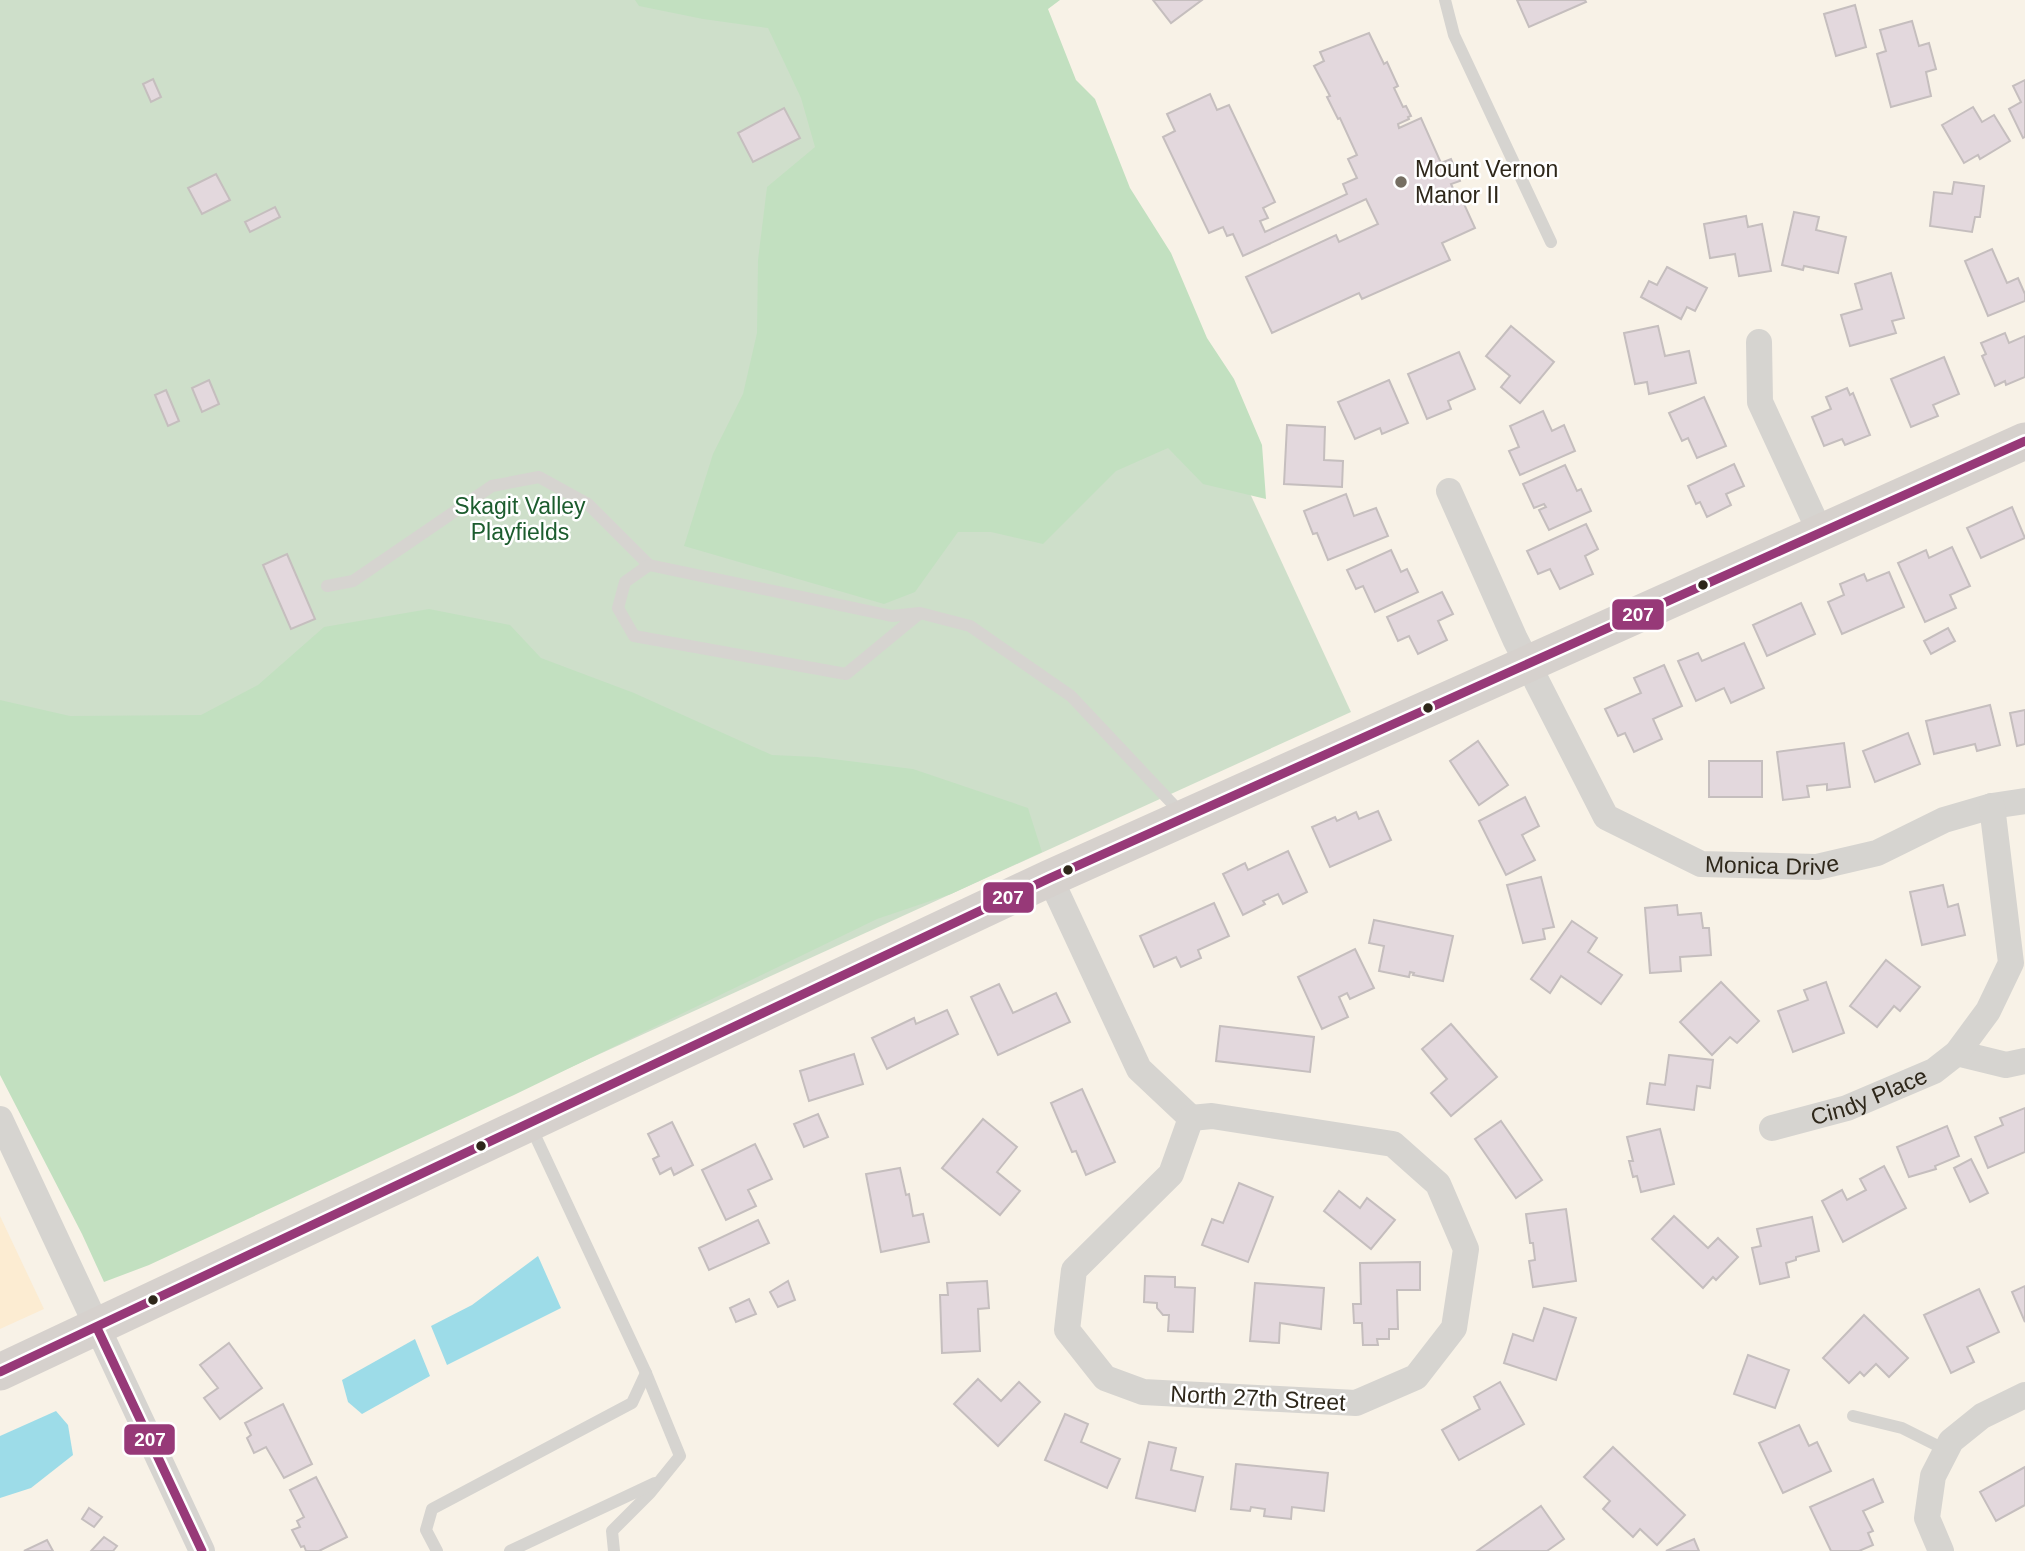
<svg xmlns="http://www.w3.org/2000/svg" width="2025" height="1551" viewBox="0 0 2025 1551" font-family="Helvetica,sans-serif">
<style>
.built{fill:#fcecd2}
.green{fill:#cedfca}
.forest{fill:#c2e0c0}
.water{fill:#9ddce8}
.building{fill:#e3d8dd;stroke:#c5bebe;stroke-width:2}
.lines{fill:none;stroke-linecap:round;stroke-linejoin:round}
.lane{stroke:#d6d4d0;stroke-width:12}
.street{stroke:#d6d4d0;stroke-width:26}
.secondary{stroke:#d6d1cd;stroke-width:37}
.bus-1-casing{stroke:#fff;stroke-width:14}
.bus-1{stroke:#973978;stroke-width:9}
.poi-dot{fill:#756e62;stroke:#fff;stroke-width:2.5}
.bus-dot{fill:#2e271a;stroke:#fff;stroke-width:2.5}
.labels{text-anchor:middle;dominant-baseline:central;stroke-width:5;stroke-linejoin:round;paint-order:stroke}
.poi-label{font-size:23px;fill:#2e271a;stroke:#fff;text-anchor:start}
.park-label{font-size:23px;fill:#1c5c2e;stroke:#fff}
.street-label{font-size:23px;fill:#2e271a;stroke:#fff}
.line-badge{stroke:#fff;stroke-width:2.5}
.badge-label{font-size:19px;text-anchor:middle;font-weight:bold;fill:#fff}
</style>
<rect width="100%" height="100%" fill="#f8f2e7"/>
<!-- built -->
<polygon class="built" points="0,1216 44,1309 0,1329"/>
<!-- green -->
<polygon class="green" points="0,0 1022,0 1351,712 136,1265 0,1047"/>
<!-- forest -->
<g class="forest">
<polygon points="635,0 1060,0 1048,9 1076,80 1095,99 1130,188 1171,253 1207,338 1234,379 1262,445 1266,499 1203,484 1168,448 1116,471 1043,544 991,532 958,532 915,592 884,604 684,546 713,454 743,394 757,333 758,260 767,187 815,147 801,98 768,28 703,19 639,6"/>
<polygon points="429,609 510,625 541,658 634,693 772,755 817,757 913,769 1028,808 1042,852 951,894 877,919 514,1095 149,1265 104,1282 82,1234 0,1075 0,700 70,716 201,715 258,685 324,627"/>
</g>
<!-- water -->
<g class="water">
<polygon points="538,1256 561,1308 447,1365 431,1326 472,1305"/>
<polygon points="415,1339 430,1376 362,1414 348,1402 342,1380"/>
<polygon points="56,1411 68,1425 73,1455 31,1488 0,1498 0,1436"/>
</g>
<!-- building -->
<g class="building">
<polygon points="1153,0 1202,0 1171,23"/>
<polygon points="1517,0 1585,0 1586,2 1529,27"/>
<polygon points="1855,5 1866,47 1836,56 1824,14"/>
<polygon points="1912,21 1919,46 1929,43 1936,69 1926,72 1931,96 1891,107 1877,54 1886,51 1880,30"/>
<polygon points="1369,33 1384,64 1387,62 1398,86 1394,88 1403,107 1406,106 1411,116 1408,117 1409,119 1398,124 1399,128 1421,118 1441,163 1451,159 1460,181 1451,184 1456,195 1459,193 1475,228 1442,243 1450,260 1362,299 1359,293 1272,333 1246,277 1336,235 1339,242 1378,224 1366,199 1243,256 1233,234 1227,236 1223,227 1209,233 1163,137 1175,131 1167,114 1210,94 1217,110 1229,105 1275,202 1263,208 1268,218 1260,221 1265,232 1347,194 1343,184 1357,178 1348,159 1357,155 1340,118 1338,119 1327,97 1330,96 1314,66 1324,61 1320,52"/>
<polygon points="153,79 161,97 151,102 143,84"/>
<polygon points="2025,80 2025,137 2023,138 2009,109 2021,102 2013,86"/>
<polygon points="1973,107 1982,122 1994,115 2010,141 1980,159 1978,155 1964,163 1942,125"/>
<polygon points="784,108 800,138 753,162 738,133"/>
<polygon points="216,174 230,200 202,214 188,188"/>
<polygon points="1954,182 1984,186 1980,217 1975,217 1972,232 1930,226 1934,192 1952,194"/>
<polygon points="275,207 280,217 250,232 245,222"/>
<polygon points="1794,212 1819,217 1816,230 1846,237 1838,273 1804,266 1803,270 1782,265"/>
<polygon points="1746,216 1748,227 1762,224 1771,271 1739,276 1735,254 1710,258 1704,224"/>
<polygon points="1992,249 2007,283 2018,278 2025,294 2025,301 1988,316 1965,261"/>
<polygon points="1667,267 1707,288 1695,311 1687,307 1681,319 1641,297 1649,281 1657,285"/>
<polygon points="1891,273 1904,318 1892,321 1896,333 1850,346 1841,315 1862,309 1855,284"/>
<polygon points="1511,326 1554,362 1520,403 1501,387 1510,376 1486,356"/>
<polygon points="1658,326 1665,356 1689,351 1696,383 1649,394 1647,382 1635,384 1624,333"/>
<polygon points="2005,333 2009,343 2025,336 2025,377 2006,385 2005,381 1995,386 1982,356 1986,354 1981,343"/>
<polygon points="1459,352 1475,389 1448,401 1451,409 1427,419 1408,374"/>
<polygon points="1944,357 1959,394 1933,405 1938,416 1911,427 1891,379"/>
<polygon points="209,380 219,404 202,412 192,388"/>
<polygon points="1389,380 1408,423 1382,434 1380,428 1355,439 1338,402"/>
<polygon points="1847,388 1850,395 1853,393 1870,435 1845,445 1842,439 1824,446 1812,417 1831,409 1826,397"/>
<polygon points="166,390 179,421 168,426 155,395"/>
<polygon points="1704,397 1726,446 1697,458 1688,438 1682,441 1669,413"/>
<polygon points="1543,411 1552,431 1564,425 1575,451 1520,475 1509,451 1519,447 1510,426"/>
<polygon points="1287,425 1325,427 1324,460 1343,461 1342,487 1284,484"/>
<polygon points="1734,464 1744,486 1726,494 1731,505 1707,517 1700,502 1696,504 1688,486"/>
<polygon points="1565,465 1577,491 1581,489 1591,511 1549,530 1539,510 1546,507 1544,504 1534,508 1523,484"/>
<polygon points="1346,494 1354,516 1376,508 1388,536 1328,560 1317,533 1313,534 1304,511"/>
<polygon points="2012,507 2025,538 1981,558 1967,528"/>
<polygon points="1586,524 1598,549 1585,556 1593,574 1560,589 1550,569 1538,574 1527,551"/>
<polygon points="1952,547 1970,586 1950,595 1956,608 1925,622 1898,563 1926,550 1929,558"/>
<polygon points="1391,550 1401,572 1407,569 1418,592 1375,612 1363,586 1356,589 1347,570"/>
<polygon points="287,554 315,619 291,629 263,565"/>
<polygon points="1889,572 1904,607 1842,634 1828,602 1844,595 1840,584 1864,574 1867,581"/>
<polygon points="1442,592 1453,614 1438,621 1447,640 1418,654 1409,636 1398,641 1387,617"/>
<polygon points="1801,603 1815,634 1767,656 1753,625"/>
<polygon points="1948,628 1955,641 1931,654 1924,641"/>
<polygon points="1744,643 1764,688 1731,703 1724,688 1696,701 1678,661 1698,653 1702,661"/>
<polygon points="1664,665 1682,706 1653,719 1662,739 1634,752 1625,733 1618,736 1605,709 1641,693 1634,678"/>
<polygon points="1990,705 2000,745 1977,751 1975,744 1934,754 1926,721"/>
<polygon points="2025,710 2025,744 2017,746 2010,713"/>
<polygon points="1908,733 1920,764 1875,782 1863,751"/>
<polygon points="1478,741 1508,785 1479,805 1450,761"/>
<polygon points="1844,743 1850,787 1827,790 1827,784 1807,786 1809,797 1783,800 1777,752"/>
<rect x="1709" y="761" width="53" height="36"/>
<polygon points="1525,797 1539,826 1522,835 1535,860 1506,875 1479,821"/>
<polygon points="1378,811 1391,840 1330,867 1312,827 1335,817 1337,821 1356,812 1359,819"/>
<polygon points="1288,851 1307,892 1283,904 1278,894 1263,901 1265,904 1243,915 1223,874 1245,863 1248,870"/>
<polygon points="1541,877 1554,927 1543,929 1545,939 1523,943 1507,885"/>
<polygon points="1943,885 1948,907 1958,904 1965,935 1922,945 1910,892"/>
<polygon points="1214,903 1229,936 1198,950 1201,958 1181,967 1176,957 1154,967 1140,936"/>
<polygon points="1677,905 1678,915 1701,913 1703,928 1709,928 1711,955 1680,957 1681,971 1650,973 1645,908"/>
<polygon points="1374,920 1453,936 1443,981 1413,975 1414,973 1410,972 1409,977 1379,971 1384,946 1369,943"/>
<polygon points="1572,921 1597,938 1588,952 1622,975 1601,1004 1561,976 1550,993 1531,979"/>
<polygon points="1355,949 1374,988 1350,999 1347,993 1339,997 1348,1017 1322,1029 1298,977"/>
<polygon points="1886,960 1920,987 1900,1011 1894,1006 1877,1027 1850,1006"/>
<polygon points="1721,982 1759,1021 1737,1043 1730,1037 1712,1055 1680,1022"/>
<polygon points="1826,982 1844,1033 1793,1052 1778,1011 1808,1000 1804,990"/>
<polygon points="999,984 1013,1013 1056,993 1070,1022 998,1055 971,997"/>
<polygon points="947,1010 958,1034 887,1069 872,1038 914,1018 916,1024"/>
<polygon points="1451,1024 1497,1077 1451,1116 1431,1093 1447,1079 1422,1049"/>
<polygon points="1220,1026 1314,1037 1310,1072 1216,1061"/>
<polygon points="854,1054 863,1084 809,1101 800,1071"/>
<polygon points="1669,1055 1713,1060 1710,1088 1697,1086 1694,1110 1647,1104 1650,1083 1665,1085"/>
<polygon points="1082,1089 1115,1162 1086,1175 1076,1151 1072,1152 1051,1103"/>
<polygon points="2025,1108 2025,1152 1988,1168 1975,1137 2003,1125 2000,1118"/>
<polygon points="818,1114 828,1137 804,1147 794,1124"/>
<polygon points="983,1119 1017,1147 997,1172 1020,1191 1000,1215 942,1168"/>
<polygon points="1501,1121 1542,1180 1516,1198 1475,1139"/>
<polygon points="672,1122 693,1165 674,1175 671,1168 660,1174 653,1159 659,1156 648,1134"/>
<polygon points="1947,1126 1959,1156 1935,1166 1936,1169 1909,1177 1897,1147"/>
<polygon points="1660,1129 1674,1184 1641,1192 1637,1176 1633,1177 1629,1161 1633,1161 1627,1137"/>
<polygon points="755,1144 772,1179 748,1190 756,1206 726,1220 702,1170"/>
<polygon points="1971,1159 1988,1193 1970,1202 1954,1168"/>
<polygon points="1884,1166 1906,1208 1843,1242 1822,1201 1842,1190 1847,1200 1866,1190 1860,1179"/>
<polygon points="900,1168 906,1195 909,1194 913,1216 923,1214 929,1242 881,1252 866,1174"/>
<polygon points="1239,1183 1273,1197 1248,1262 1202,1245 1212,1219 1223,1223"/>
<polygon points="1339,1191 1360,1208 1367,1198 1395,1220 1371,1249 1324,1211"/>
<polygon points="1566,1209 1576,1281 1533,1287 1529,1261 1535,1260 1533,1243 1530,1243 1526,1214"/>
<polygon points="1674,1216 1708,1248 1718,1238 1738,1257 1716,1280 1713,1277 1703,1288 1652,1239"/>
<polygon points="1812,1217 1819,1251 1796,1257 1796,1260 1786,1263 1789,1277 1760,1284 1752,1248 1761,1246 1757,1229"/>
<polygon points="758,1220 769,1243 709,1270 699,1248"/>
<polygon points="1420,1262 1420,1290 1397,1290 1398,1329 1389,1329 1389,1339 1377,1339 1378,1345 1363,1345 1362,1323 1354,1323 1353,1304 1361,1304 1360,1263"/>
<polygon points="1145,1276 1175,1277 1175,1287 1195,1288 1193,1332 1168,1331 1169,1315 1163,1315 1157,1308 1157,1303 1144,1302"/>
<polygon points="788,1281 795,1300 778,1307 770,1292"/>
<polygon points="987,1281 989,1308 978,1309 980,1351 942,1353 940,1295 948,1295 947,1283"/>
<polygon points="1255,1283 1324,1288 1321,1329 1280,1323 1279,1343 1250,1341"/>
<polygon points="2025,1286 2025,1322 2012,1292"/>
<polygon points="1979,1289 1999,1332 1967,1347 1974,1362 1951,1373 1924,1315"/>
<polygon points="749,1299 756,1314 736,1322 730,1308"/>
<polygon points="1544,1308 1576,1318 1556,1380 1504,1363 1513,1334 1533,1341"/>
<polygon points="1864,1315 1908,1358 1889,1377 1876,1364 1864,1376 1860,1372 1849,1383 1823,1358"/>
<polygon points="229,1343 262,1388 220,1419 204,1398 218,1388 200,1365"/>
<polygon points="1748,1355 1789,1370 1775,1408 1734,1394"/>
<polygon points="978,1379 1001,1401 1019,1382 1040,1402 998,1446 954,1404"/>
<polygon points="1500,1382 1524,1424 1459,1460 1442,1430 1480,1409 1474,1397"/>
<polygon points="283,1404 312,1464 284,1478 266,1447 254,1453 247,1438 251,1435 245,1423"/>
<polygon points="1065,1414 1088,1424 1081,1442 1120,1459 1107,1488 1045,1460"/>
<polygon points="1799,1425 1809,1446 1817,1442 1831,1471 1783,1493 1759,1443"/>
<polygon points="1149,1442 1176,1448 1171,1470 1203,1477 1195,1511 1136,1498"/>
<polygon points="1613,1447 1685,1515 1657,1545 1640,1529 1633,1537 1603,1509 1610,1501 1584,1477"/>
<polygon points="1236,1464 1328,1473 1324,1511 1292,1507 1291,1519 1264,1516 1265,1509 1251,1507 1250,1511 1231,1509"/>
<polygon points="2025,1467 2025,1505 1996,1521 1980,1492"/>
<polygon points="316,1477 347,1537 319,1551 306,1551 304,1546 301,1547 292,1530 300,1527 297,1521 304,1517 290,1490"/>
<polygon points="1873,1479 1883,1502 1863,1511 1873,1531 1868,1533 1873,1545 1859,1551 1831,1551 1810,1507"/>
<polygon points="1541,1506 1564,1539 1547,1551 1477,1551"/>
<polygon points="89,1508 102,1517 94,1527 82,1519"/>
<polygon points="104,1537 117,1546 113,1551 91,1551"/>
<polygon points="1694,1539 1699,1551 1666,1551"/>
<polygon points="47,1540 53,1551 24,1551"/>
</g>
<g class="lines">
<!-- lane -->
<g class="lane">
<polyline points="1445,0 1454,35 1551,242"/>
<polyline points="327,586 353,581 492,486 539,477 588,504 649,565"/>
<polyline points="920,613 846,674 634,636 618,608 625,582 649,565 892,616 920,613 970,626 1071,696 1183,815"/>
<polyline points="531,1127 646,1373 680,1456 650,1493 612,1531 614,1551"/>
<polyline points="1853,1416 1902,1428 1946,1450"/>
<polyline points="437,1551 426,1530 432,1509 632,1403 646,1373"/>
<polyline points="510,1551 655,1483"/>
</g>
<!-- street -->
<g class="street">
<polyline points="1759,342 1760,402 1820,532"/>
<path id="s1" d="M1449,491l66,148 91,178 95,47 116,3 60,-14 67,-33 48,-14 33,-5"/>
<polyline points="1050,878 1139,1069 1191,1118"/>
<polyline points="1957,1053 2006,1065 2025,1061"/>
<polygon points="1212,1116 1393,1144 1438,1184 1466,1249 1454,1328 1416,1377 1356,1403 1143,1392 1105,1378 1067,1330 1074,1270 1171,1174 1191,1118"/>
<polyline points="0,1119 202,1551"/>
<path id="s2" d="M1772,1128l75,-20 87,-37 23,-18 31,-42 23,-48 -19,-157"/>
<polyline points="1941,1551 1927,1518 1933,1476 1951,1441 1982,1416 2025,1395"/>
</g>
<!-- secondary -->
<polyline class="secondary" points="0,1372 1050,878 2025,441"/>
<defs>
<g id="bus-1">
<polyline points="97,1328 202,1551"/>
<polyline points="0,1372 1050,878 2025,441"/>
</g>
</defs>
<!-- bus-1 casing -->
<use href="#bus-1" class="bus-1-casing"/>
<!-- bus-1 -->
<use href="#bus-1" class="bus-1"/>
</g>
<!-- markers -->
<circle class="poi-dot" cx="1401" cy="182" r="7"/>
<g class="bus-dot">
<circle cx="1703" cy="585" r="6"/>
<circle cx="1428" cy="708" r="6"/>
<circle cx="1068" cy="870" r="6"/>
<circle cx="481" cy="1146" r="6"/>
<circle cx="153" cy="1300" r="6"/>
</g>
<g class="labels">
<!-- poi labels -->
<g class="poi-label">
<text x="1415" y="169">Mount Vernon<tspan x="1415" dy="26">Manor II</tspan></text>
</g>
<!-- park labels -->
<g class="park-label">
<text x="520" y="506">Skagit Valley<tspan x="520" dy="26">Playfields</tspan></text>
</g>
<!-- street labels -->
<g class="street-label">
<text stroke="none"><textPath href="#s1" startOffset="539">Monica Drive</textPath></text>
<text stroke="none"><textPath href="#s2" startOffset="102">Cindy Place</textPath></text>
<text transform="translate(1258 1398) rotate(3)">North 27th Street</text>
</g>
</g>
<g class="line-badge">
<rect x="1611" y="598" width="54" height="33" rx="7" fill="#973978"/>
<rect x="982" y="881" width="53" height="33" rx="7" fill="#973978"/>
<rect x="123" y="1423" width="53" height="33" rx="7" fill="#973978"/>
</g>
<g class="badge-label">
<text x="1638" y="621">207</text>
<text x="1008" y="904">207</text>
<text x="150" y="1446">207</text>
</g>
</svg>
